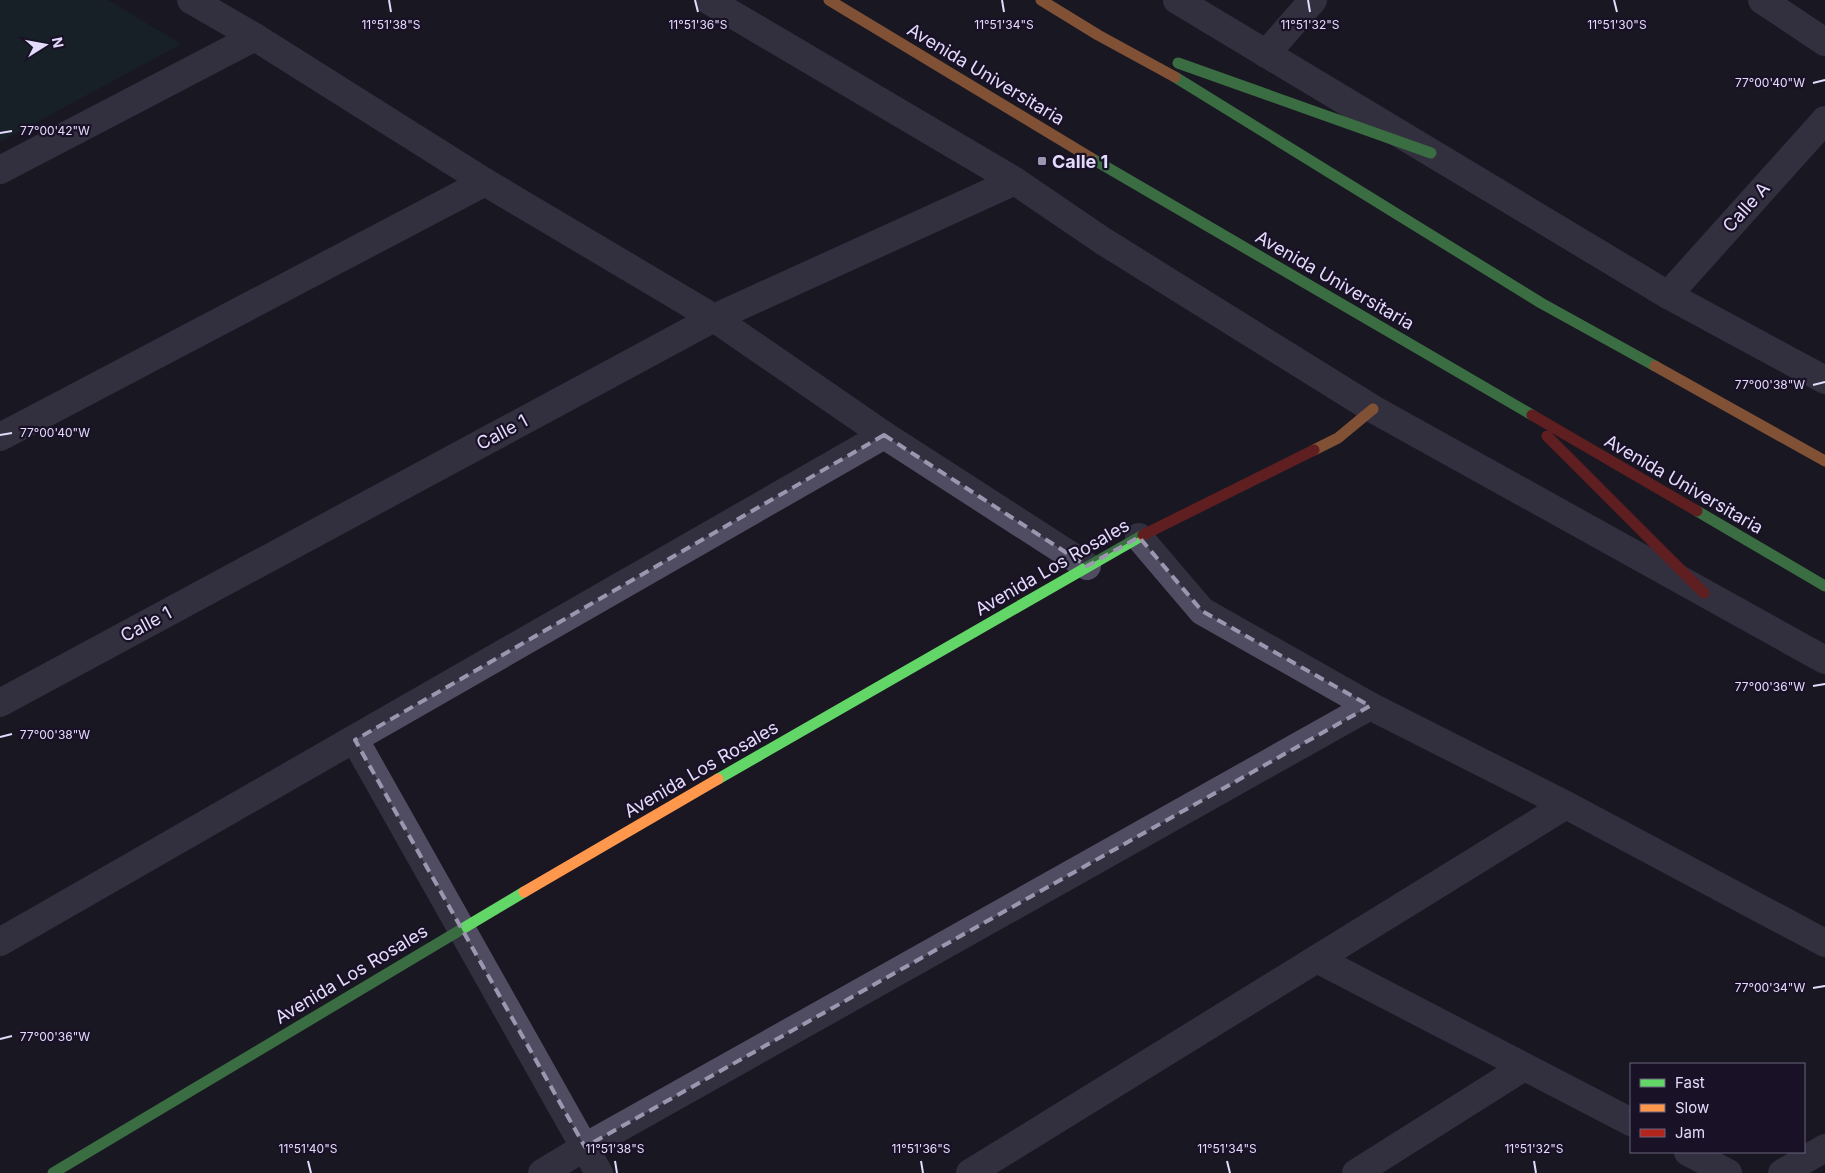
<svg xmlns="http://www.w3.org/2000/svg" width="1825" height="1173" viewBox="0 0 1825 1173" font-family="Inter,sans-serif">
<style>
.green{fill:#172a2e}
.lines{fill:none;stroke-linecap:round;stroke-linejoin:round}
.street{stroke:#504d62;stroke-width:28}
.fast{stroke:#63d668;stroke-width:11}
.slow{stroke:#ff974d;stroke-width:11}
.jam{stroke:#b3261e;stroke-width:11}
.marked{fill:none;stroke:#9d96b0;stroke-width:4;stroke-dasharray:10 6;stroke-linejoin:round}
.ticks{fill:none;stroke:#e4dbfc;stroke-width:2}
.poi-dot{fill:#9d96b0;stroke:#191227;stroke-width:2}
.labels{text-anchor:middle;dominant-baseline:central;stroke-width:4.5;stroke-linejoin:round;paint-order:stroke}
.street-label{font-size:18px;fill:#e4dbfc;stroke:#191227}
.poi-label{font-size:18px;font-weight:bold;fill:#e4dbfc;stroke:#191227;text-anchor:start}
.ticks-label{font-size:12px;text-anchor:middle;fill:#e4dbfc;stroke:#191227;stroke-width:4.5;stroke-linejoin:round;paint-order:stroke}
</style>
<rect width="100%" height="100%" fill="#1a1722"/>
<!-- green -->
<polygon class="green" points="0,0 108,0 181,44 0,142"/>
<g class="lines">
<!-- street -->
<g class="street">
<polyline points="191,0 255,37 485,182 714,318 884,435 1087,566"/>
<polyline points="708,0 1015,181 1103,241 1373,409 1825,660"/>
<polyline points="1177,0 1668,295 1825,380"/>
<polyline points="1762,0 1825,42"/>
<polyline points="1266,54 1313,0"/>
<polyline points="0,170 255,37"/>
<polyline points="1668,295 1825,120"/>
<polyline points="0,437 485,182"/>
<polyline points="1139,537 1202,611 1370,706 1566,805 1825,943"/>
<polyline points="0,703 714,318 1015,181"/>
<polyline points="355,740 599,1173"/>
<polyline points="0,942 884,435"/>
<polyline points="1317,959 1631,1122"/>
<polyline points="1688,1152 1728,1173"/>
<polyline points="542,1173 585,1147 1370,706"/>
<polyline points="970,1173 1566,805"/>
<polyline points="1356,1173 1524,1067"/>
<polyline points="1782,1173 1825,1148"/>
</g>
<!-- fast -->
<g class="fast">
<polyline points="1178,63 1431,153"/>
<polyline points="1175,77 1541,303 1655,366"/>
<polyline points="1091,158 1532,415"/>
<polyline points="1697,511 1825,586"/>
<polyline points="718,779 1143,535"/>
<polyline points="53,1173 524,892"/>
</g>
<!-- slow -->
<g class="slow">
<polyline points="829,0 1091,158"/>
<polyline points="1041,0 1098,35 1175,77"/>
<polyline points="1655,366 1825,461"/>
<polyline points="1314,450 1338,438 1373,409"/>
<polyline points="524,892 718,779"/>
</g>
<!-- jam -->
<g class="jam">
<polyline points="1532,415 1697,511"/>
<polyline points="1547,436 1704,593"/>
<polyline points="1143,535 1314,450"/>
</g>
</g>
<!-- marked area -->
<path d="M0 0H1825V1173H0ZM884,435l203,131 52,-29 63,74 168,95 -785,441 -230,-407z" fill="#1a1722" fill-opacity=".55" fill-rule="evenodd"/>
<path class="marked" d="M884,435l203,131 52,-29 63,74 168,95 -785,441 -230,-407z"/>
<!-- ticks -->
<path class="ticks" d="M389,0l2,12M695,0l3,12M1002,0l2,12M1308,0l2,12M1614,0l3,12M1813,83l12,-3M0,133l12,-2M1813,385l12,-3M0,435l12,-2M1813,686l12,-2M0,737l12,-3M1813,988l12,-2M0,1039l12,-3M308,1161l3,12M615,1161l2,12M921,1161l2,12M1227,1161l3,12M1534,1161l2,12"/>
<!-- markers -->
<rect class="poi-dot" x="1037" y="156" width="10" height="10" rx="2.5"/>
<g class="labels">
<!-- street labels -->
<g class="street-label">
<text transform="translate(986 74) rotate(31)">Avenida Universitaria</text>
<text transform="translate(1746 207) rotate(-48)">Calle A</text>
<text transform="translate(1335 280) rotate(30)">Avenida Universitaria</text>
<text transform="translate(502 432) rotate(-28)">Calle 1</text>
<text transform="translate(1684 484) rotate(30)">Avenida Universitaria</text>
<text transform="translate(1052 567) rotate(-30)">Avenida Los Rosales</text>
<text transform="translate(146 624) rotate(-28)">Calle 1</text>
<text transform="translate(701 769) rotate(-30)">Avenida Los Rosales</text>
<text transform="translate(351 974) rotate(-31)">Avenida Los Rosales</text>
</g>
<!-- poi labels -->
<g class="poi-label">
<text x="1052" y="161">Calle 1</text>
</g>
</g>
<g class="ticks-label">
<text x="391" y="29">11°51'38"S</text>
<text x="698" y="29">11°51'36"S</text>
<text x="1004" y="29">11°51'34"S</text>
<text x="1310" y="29">11°51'32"S</text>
<text x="1617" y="29">11°51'30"S</text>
<text x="1770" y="87">77°00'40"W</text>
<text x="55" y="135">77°00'42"W</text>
<text x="1770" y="389">77°00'38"W</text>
<text x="55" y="437">77°00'40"W</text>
<text x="1770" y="691">77°00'36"W</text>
<text x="55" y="739">77°00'38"W</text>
<text x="1770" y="992">77°00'34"W</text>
<text x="55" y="1041">77°00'36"W</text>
<text x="308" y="1153">11°51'40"S</text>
<text x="615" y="1153">11°51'38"S</text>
<text x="921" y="1153">11°51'36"S</text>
<text x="1227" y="1153">11°51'34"S</text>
<text x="1534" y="1153">11°51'32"S</text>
</g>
<!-- legend -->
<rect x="1630" y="1063" width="175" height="90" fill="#191227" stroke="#6a627c"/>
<rect x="1640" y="1079" width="25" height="8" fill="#63d668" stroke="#6a627c"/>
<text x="1675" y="1088" font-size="15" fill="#e4dbfc">Fast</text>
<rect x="1640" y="1104" width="25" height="8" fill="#ff974d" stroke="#6a627c"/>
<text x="1675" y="1113" font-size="15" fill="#e4dbfc">Slow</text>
<rect x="1640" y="1129" width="25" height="8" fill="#b3261e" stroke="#6a627c"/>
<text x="1675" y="1138" font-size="15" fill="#e4dbfc">Jam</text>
<!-- north arrow -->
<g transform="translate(45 45) rotate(79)" stroke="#191227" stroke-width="4" paint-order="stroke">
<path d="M0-4L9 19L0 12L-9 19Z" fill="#e4dbfc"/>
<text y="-8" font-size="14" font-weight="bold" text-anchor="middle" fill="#e4dbfc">N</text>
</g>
</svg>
